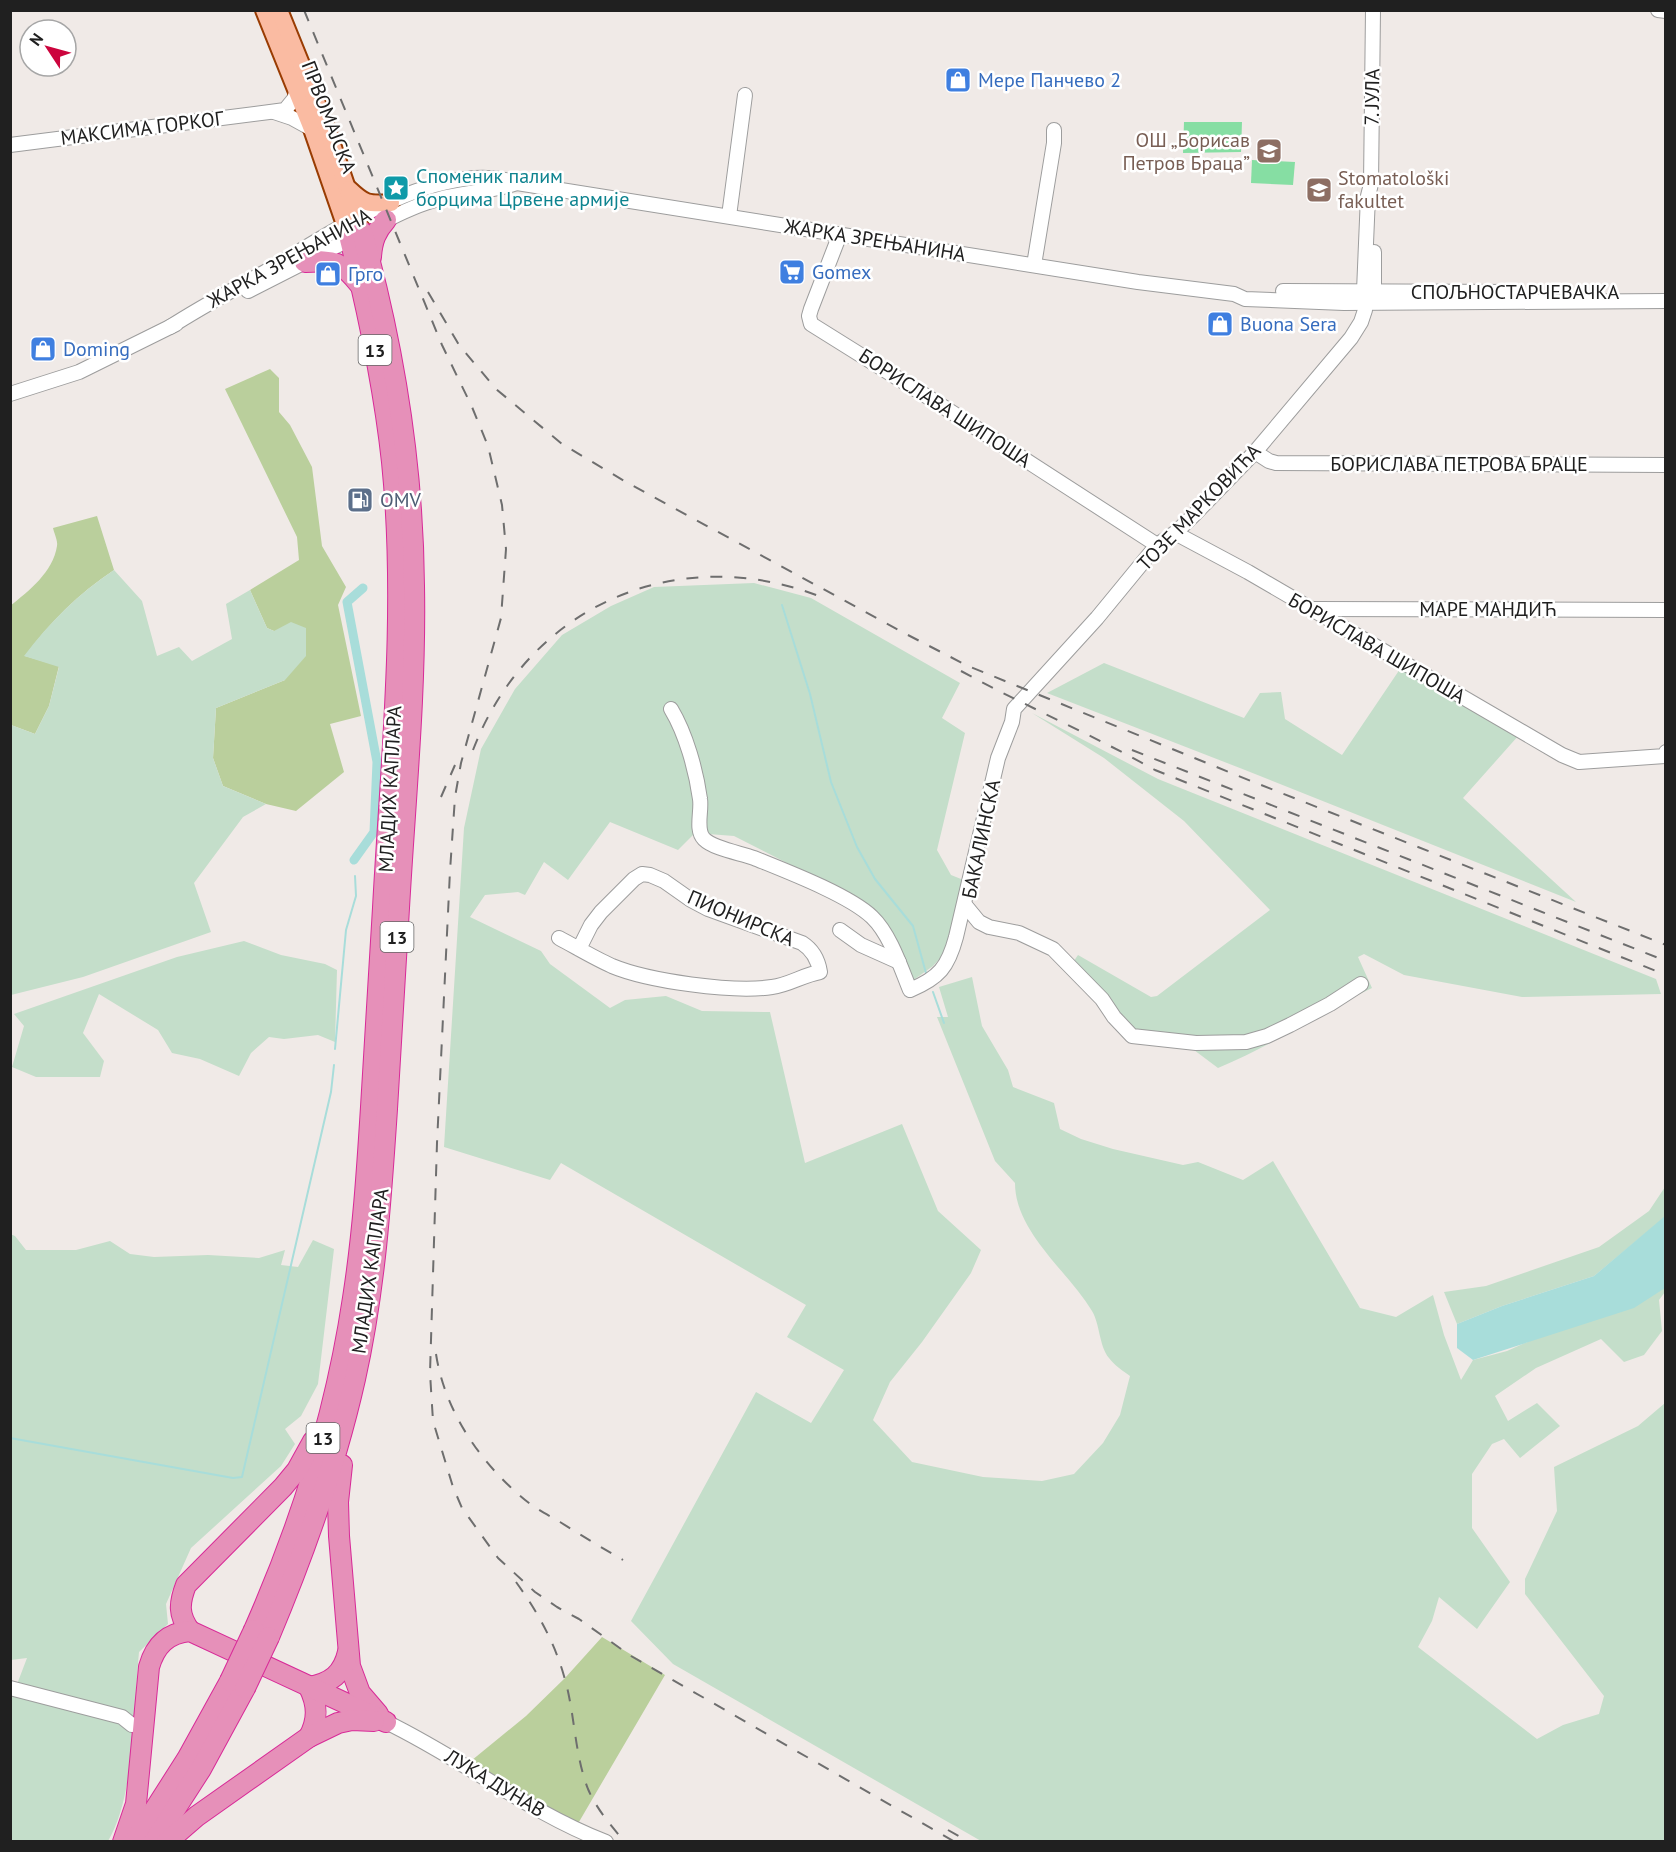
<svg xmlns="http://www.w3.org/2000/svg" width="1676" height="1852" viewBox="0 0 1676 1852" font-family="'PT Sans',sans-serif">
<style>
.forest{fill:#bacf9c}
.wetland{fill:#c4deca}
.pitch{fill:#86dea3}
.water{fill:#a8ddda}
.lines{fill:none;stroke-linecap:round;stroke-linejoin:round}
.stream{stroke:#a8ddda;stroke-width:2}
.canal{stroke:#a8ddda;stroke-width:9}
.minor-casing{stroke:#9d9d9d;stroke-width:16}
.major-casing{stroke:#993c03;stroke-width:20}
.highway-casing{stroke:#d82a98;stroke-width:22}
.minor{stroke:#fff;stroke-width:14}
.major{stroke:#fabba2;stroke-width:16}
.highway{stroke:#e690b9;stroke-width:20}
.rail{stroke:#6e6e6e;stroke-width:2;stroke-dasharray:12 12;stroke-linecap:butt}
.highway-bridge-casing{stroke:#d82a98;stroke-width:22;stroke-linecap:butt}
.highway-bridge{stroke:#e690b9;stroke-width:20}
.labels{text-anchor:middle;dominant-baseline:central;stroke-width:5;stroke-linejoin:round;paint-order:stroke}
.shield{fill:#fff;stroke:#636363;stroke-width:1.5}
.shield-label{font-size:18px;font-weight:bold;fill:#202020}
.shop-label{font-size:20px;fill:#366cbe;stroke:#fff;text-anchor:start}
.street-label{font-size:20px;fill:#202020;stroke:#fff}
.education-label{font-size:20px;fill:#785e54;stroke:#fff;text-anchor:end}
.culture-label{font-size:20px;fill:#0d838f;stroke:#fff;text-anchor:start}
.service-label{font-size:20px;fill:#4e5e75;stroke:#fff;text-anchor:start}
</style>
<rect width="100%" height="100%" fill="#f0eae7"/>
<!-- forest -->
<g class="forest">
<polygon points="270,369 279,378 279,412 290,425 312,467 322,546 346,587 338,605 361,716 330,724 344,772 296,811 266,804 223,786 213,758 216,708 285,680 274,631 267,628 250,590 299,560 297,537 225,389"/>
<path d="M97,516l17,54c-36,24 -64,52 -89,86l34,10 -10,40 -14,28 -24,-9 -1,-119c19,-15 43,-34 47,-60 1,-5 -3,-13 -4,-18z"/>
<polygon points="602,1637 665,1675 576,1827 466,1765 526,1716 565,1678"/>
</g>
<!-- wetland -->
<g class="wetland">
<path d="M114,570l28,31 15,55 22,-9 13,14 40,-22 -6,-35 24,-14 17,38 7,3 17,-9 15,6v28l-21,24 -69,28 -3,50 10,28 43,18 -23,13 -49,66 17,49 -128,45 -72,18v-270l24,9 14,-28 10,-39 -35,-11c26,-34 54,-62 90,-86z"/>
<path d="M754,583l57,15 149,85 -18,35 23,15 -28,117 14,25 15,6 -22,73 -11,12 -21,15 -38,-71 -58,-32 -82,-42 -39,-3 -17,17 -68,-28 -42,58 -24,-18 -19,33 -7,-3 -33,3 -15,22 71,34 9,13 60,44 15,-8 41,-4 36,15 68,1 35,151 97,-39 36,87 43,39 -10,23 -49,69 -32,40 -17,38 39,42 71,15 59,4 32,-7 29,-31 17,-28 10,-39c-7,-5 -16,-11 -21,-18 -10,-12 -9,-34 -17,-47 -24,-40 -77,-79 -77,-128l-20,-22 -58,-144h11l-9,-30 33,-10 10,49 26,44 5,17 41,16 6,26 21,10 32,10 70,16 15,-3 45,18 30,-19 87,147 36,9 37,-22 11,40 17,45 12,-20 34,-9 158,-70v11l-6,8 3,31 -18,24 -20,7 -23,-23 -65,29 -41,28 13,25 29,-18 23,23 -40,32 -16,-19 -12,5 -20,30v54l38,54 -33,47 -38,-32 -7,24 -14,26 119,92 26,-14 36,-11 5,-18 -79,-102v-15l32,-68 -3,-44 84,-41 27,-23v438h-684l-308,-177 -42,-43 125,-229 55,31 33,-53 -57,-33 19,-32 -245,-142 -11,17 -106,-33 20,-319 17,-79 34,-60 47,-54 49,-29 43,-19z"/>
<polygon points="1104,663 1244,718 1260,693 1281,692 1285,719 1342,755 1400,669 1519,735 1463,798 1576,902 1245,770 1047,693"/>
<path d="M1032,713l126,66 498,200 5,15 -139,3 -118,-22 -40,-21 -6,3 14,31c-52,25 -101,58 -154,80l-32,-24 -37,-6h-26l-18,-29 -38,-38 11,-16 73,42 6,-1 113,-86 -86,-89 -80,-63z"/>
<polygon points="244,941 281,955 325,964 337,970 335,1042 318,1035 284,1039 269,1037 251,1053 239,1076 200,1059 172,1053 158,1030 99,994 83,1033 104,1061 100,1077 36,1077 12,1067 24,1026 14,1014 177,957"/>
<polygon points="1665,1187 1665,1217 1594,1276 1502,1306 1457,1324 1444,1292 1486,1286 1599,1247 1649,1211"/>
<path d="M10,1234l5,2 11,14h50l34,-9 20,13 24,3 54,-2 51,3 26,-8 -4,15 17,2 15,-27 21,9 -16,135 -17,32 -16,13 10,15 -14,22 -90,82 -25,56 2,20 -29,28c-5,53 -4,145 -31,189h-97v-141l16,-42 -16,2z"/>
</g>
<!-- pitch -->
<g class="pitch">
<polygon points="1184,122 1242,122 1241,152 1183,153"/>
<polygon points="1252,160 1295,162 1293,185 1251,183"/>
</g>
<!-- water -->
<polygon class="water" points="1665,1216 1665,1288 1634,1308 1473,1360 1457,1348 1457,1324 1502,1306 1594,1276"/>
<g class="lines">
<!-- stream -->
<g class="stream">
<polyline points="782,605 810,694 831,782 857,847 875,879 913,926 926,973"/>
<polyline points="933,992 944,1023"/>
<polyline points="335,1049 346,930 356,896 355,876"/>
<polyline points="10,1438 233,1478 242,1477 331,1092 334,1065"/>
</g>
<!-- canal -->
<polyline class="canal" points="354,860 374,832 377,762 347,602 363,588"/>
<defs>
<g id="minor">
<polyline points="1658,10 1666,11"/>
<polyline points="274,112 292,118 312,129"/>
<polyline points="10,145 285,110 294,99 297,90"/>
<polyline points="729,216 745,95"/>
<path d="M379,224c19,-10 39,-20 60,-25 26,-7 52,-7 78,-16"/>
<polyline points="840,234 811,309 809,316 811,324 939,404 1157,545"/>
<polyline points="1374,252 1374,299"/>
<polyline points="1034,265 1054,143 1054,130"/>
<polyline points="248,291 356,236"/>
<polyline points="1283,291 1513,292"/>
<path d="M170,327c31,-20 63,-37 95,-55 65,-38 174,-115 252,-89l621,99 96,12 11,5 99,4 322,-2"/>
<polyline points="10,394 79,372 176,324"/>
<polyline points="1255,452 1269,461 1276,463 1666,465"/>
<polyline points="1175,533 1248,572 1562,755 1579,762 1665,756 1666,752"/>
<polyline points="1312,609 1666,610"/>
<path d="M671,709c15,25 25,61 29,90 2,12 -5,31 4,40 10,10 37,14 50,19 32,13 95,37 118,59 18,17 29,51 38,73 29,-12 38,-23 46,-53l42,-179 14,-36 2,-13 83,-91 60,-73 18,-12 17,-16 63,-65 96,-114 10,-16 4,-12 -1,-19 4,-95 3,-12 2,-174"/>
<polyline points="965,905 979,922 989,927 1019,933 1053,949 1102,999 1114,1017 1132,1036 1196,1043 1246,1042 1267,1036 1290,1025 1330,1004 1361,984"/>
<polyline points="840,930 861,945 899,962"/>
<path d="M559,938c17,9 35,20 53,28 36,15 121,27 160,21 17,-2 31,-12 48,-15 -2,-13 -7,-22 -18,-29l-94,-34 -17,-9 -27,-19 -14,-6 -8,-1 -8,5 -33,33 -10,13 -12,24"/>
<polyline points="10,1688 122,1717 132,1725"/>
<path d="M386,1722c75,36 142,90 220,120"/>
</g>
<g id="major">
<polyline points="264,10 312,129 350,239"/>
<polyline points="279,10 324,121 362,232"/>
<path d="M349,189c17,16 19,15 42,14"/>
</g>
<g id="highway">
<path d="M371,257c1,-16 5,-26 15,-37"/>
<path d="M305,262c30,-2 36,-1 55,23"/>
<polyline points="342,1465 338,1502 339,1536 350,1666 360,1693 378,1714"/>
<path d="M254,1630c47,-106 82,-218 99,-332 10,-64 14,-127 18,-191 4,-66 8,-132 12,-199 8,-148 24,-298 9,-446 -8,-75 -24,-150 -42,-223"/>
<path d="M190,1631c-12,-16 -11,-28 -4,-46l97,-98 14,-17 16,-29"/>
<path d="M269,1637c35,-83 66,-169 86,-258 20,-89 26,-179 32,-270 4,-67 8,-134 12,-201 6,-107 17,-215 15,-322 -1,-119 -20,-239 -52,-354"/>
<path d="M309,1737c9,-17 9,-32 0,-50 22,-4 34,-13 39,-35"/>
<path d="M123,1842l13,-38 13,-137c6,-21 18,-34 41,-36l196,91"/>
<polyline points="134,1842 187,1759 230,1681"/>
<polyline points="154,1842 201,1769 245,1688"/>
<polyline points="167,1842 197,1816 309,1737 338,1723 352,1720 374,1721"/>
</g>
</defs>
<!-- minor casing -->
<use href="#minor" class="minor-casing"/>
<!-- major casing -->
<use href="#major" class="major-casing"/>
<!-- highway casing -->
<use href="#highway" class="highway-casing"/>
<!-- minor -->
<use href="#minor" class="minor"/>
<!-- major -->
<use href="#major" class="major"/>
<!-- highway -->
<use href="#highway" class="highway"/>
<!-- rail -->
<g class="rail">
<polyline points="304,10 442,345 472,407 488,446 502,505 506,549 501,618 461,763 455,797 450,871 437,1143 430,1373 433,1421 453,1487 462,1508 498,1558 535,1592 557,1607 579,1619 631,1656 955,1842"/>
<polyline points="428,292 459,345 496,389 562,444 626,482 906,634 968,666 1251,781 1666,945"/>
<path d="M961,671c64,35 130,63 194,99l511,205"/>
<path d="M473,750c56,-146 207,-210 351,-152"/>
<polyline points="1132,750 1666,961"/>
<polyline points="441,797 455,765"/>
<path d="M436,1354c9,59 47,113 93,149 9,7 21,13 31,19 21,13 42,26 63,38"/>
<path d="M516,1582c21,29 38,59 48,94 11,36 10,77 24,113 8,19 23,37 37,53"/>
<polyline points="948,1830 969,1842"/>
</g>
<defs>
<g id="highway-bridge">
<polyline points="230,1681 254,1630"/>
<polyline points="245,1688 269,1637"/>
</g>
</defs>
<!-- highway-bridge casing -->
<use href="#highway-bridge" class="highway-bridge-casing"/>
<!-- highway-bridge -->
<use href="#highway-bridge" class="highway-bridge"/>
</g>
<!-- icons -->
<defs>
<symbol id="shop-square" viewBox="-11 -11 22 22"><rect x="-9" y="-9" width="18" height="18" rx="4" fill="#3f7fe0" stroke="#fff"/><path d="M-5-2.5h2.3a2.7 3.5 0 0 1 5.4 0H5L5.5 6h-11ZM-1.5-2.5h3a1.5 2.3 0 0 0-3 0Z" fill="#fff"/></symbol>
<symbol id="school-square" viewBox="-11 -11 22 22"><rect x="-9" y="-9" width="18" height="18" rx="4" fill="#8d6e63" stroke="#fff"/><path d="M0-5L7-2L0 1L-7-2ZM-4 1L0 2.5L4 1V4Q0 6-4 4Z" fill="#fff"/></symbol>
<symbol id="sight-square" viewBox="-11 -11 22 22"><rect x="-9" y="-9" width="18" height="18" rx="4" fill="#0f9aa8" stroke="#fff"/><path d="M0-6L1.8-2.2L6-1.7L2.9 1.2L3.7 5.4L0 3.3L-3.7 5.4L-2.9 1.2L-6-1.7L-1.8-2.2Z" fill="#fff"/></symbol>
<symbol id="university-square" viewBox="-11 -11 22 22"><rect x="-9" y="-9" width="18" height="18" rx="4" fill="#8d6e63" stroke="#fff"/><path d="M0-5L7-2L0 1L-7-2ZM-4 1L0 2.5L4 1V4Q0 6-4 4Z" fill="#fff"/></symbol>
<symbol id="supermarket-square" viewBox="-11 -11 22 22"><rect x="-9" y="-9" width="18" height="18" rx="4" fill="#3f7fe0" stroke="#fff"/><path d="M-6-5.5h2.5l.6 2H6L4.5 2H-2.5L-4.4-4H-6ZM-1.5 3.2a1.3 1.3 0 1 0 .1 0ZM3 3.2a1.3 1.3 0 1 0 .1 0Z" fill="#fff"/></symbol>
<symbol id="fuel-square" viewBox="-11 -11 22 22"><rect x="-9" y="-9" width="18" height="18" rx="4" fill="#5c6f8a" stroke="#fff"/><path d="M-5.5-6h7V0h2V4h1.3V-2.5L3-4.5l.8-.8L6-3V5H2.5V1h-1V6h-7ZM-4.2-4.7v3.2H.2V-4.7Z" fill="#fff"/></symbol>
</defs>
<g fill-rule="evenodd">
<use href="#shop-square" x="943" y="65" width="30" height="30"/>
<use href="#school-square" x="1254" y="136" width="30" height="30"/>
<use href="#sight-square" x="381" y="173" width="30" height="30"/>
<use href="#university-square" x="1304" y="175" width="30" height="30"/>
<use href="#supermarket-square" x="777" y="257" width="30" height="30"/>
<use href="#shop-square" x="313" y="259" width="30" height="30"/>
<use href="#shop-square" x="1205" y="309" width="30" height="30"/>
<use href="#shop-square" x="28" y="334" width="30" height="30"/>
<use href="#fuel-square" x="345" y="485" width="30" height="30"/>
</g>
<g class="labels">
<!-- shield labels -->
<g class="shield">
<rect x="358.5" y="335" width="33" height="30" rx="4.5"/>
<rect x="380.5" y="922" width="33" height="30" rx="4.5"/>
<rect x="306.5" y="1423" width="33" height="30" rx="4.5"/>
</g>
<g class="shield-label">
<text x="375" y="350">13</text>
<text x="397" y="937">13</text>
<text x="323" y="1438">13</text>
</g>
<!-- shop labels -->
<g class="shop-label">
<text x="978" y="80">Мере Панчево 2</text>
<text x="812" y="272">Gomex</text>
<text x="348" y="274">Грго</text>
<text x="1240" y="324">Buona Sera</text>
<text x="63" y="349">Doming</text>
</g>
<!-- street labels -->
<g class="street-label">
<text transform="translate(1372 97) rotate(-89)">7. ЈУЛА</text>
<text transform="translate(329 117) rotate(69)">ПРВОМАЈСКА</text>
<text transform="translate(142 128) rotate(-7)">МАКСИМА ГОРКОГ</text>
<text transform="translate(875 240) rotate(9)">ЖАРКА ЗРЕЊАНИНА</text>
<text transform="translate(289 258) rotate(-29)">ЖАРКА ЗРЕЊАНИНА</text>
<text x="1515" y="292">СПОЉНОСТАРЧЕВАЧКА</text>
<text transform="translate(945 408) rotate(33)">БОРИСЛАВА ШИПОША</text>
<text x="1459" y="464">БОРИСЛАВА ПЕТРОВА БРАЦЕ</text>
<text transform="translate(1199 507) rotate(-46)">ТОЗЕ МАРКОВИЋА</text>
<text x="1488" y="609">МАРЕ МАНДИЋ</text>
<text transform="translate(1377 648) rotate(30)">БОРИСЛАВА ШИПОША</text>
<text transform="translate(390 789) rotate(-87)">МЛАДИХ КАПЛАРА</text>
<text transform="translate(981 839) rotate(-78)">БАКАЛИНСКА</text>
<text transform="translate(741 918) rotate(23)">ПИОНИРСКА</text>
<text transform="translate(370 1271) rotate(-82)">МЛАДИХ КАПЛАРА</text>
<text transform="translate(495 1783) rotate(31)">ЛУКА ДУНАВ</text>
</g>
<!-- education labels -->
<g class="education-label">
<text x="1250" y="140">ОШ „Борисав<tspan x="1250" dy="23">Петров Браца”</tspan></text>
<text x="1338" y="178" text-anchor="start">Stomatološki<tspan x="1338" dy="23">fakultet</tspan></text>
</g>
<!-- culture labels -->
<g class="culture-label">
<text x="416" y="176">Споменик палим<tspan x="416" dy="23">борцима Црвене армије</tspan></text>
</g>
<!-- service labels -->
<g class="service-label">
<text x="380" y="500">OMV</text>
</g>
</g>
<!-- border -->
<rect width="1676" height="1852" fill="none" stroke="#202020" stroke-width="24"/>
<!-- north arrow -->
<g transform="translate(48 48) rotate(306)"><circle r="28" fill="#ffffff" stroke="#a6a6a6" stroke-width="1.5"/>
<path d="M0-4.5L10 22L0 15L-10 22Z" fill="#cc043d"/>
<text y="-9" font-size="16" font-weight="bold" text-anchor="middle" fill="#202020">N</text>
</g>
</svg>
